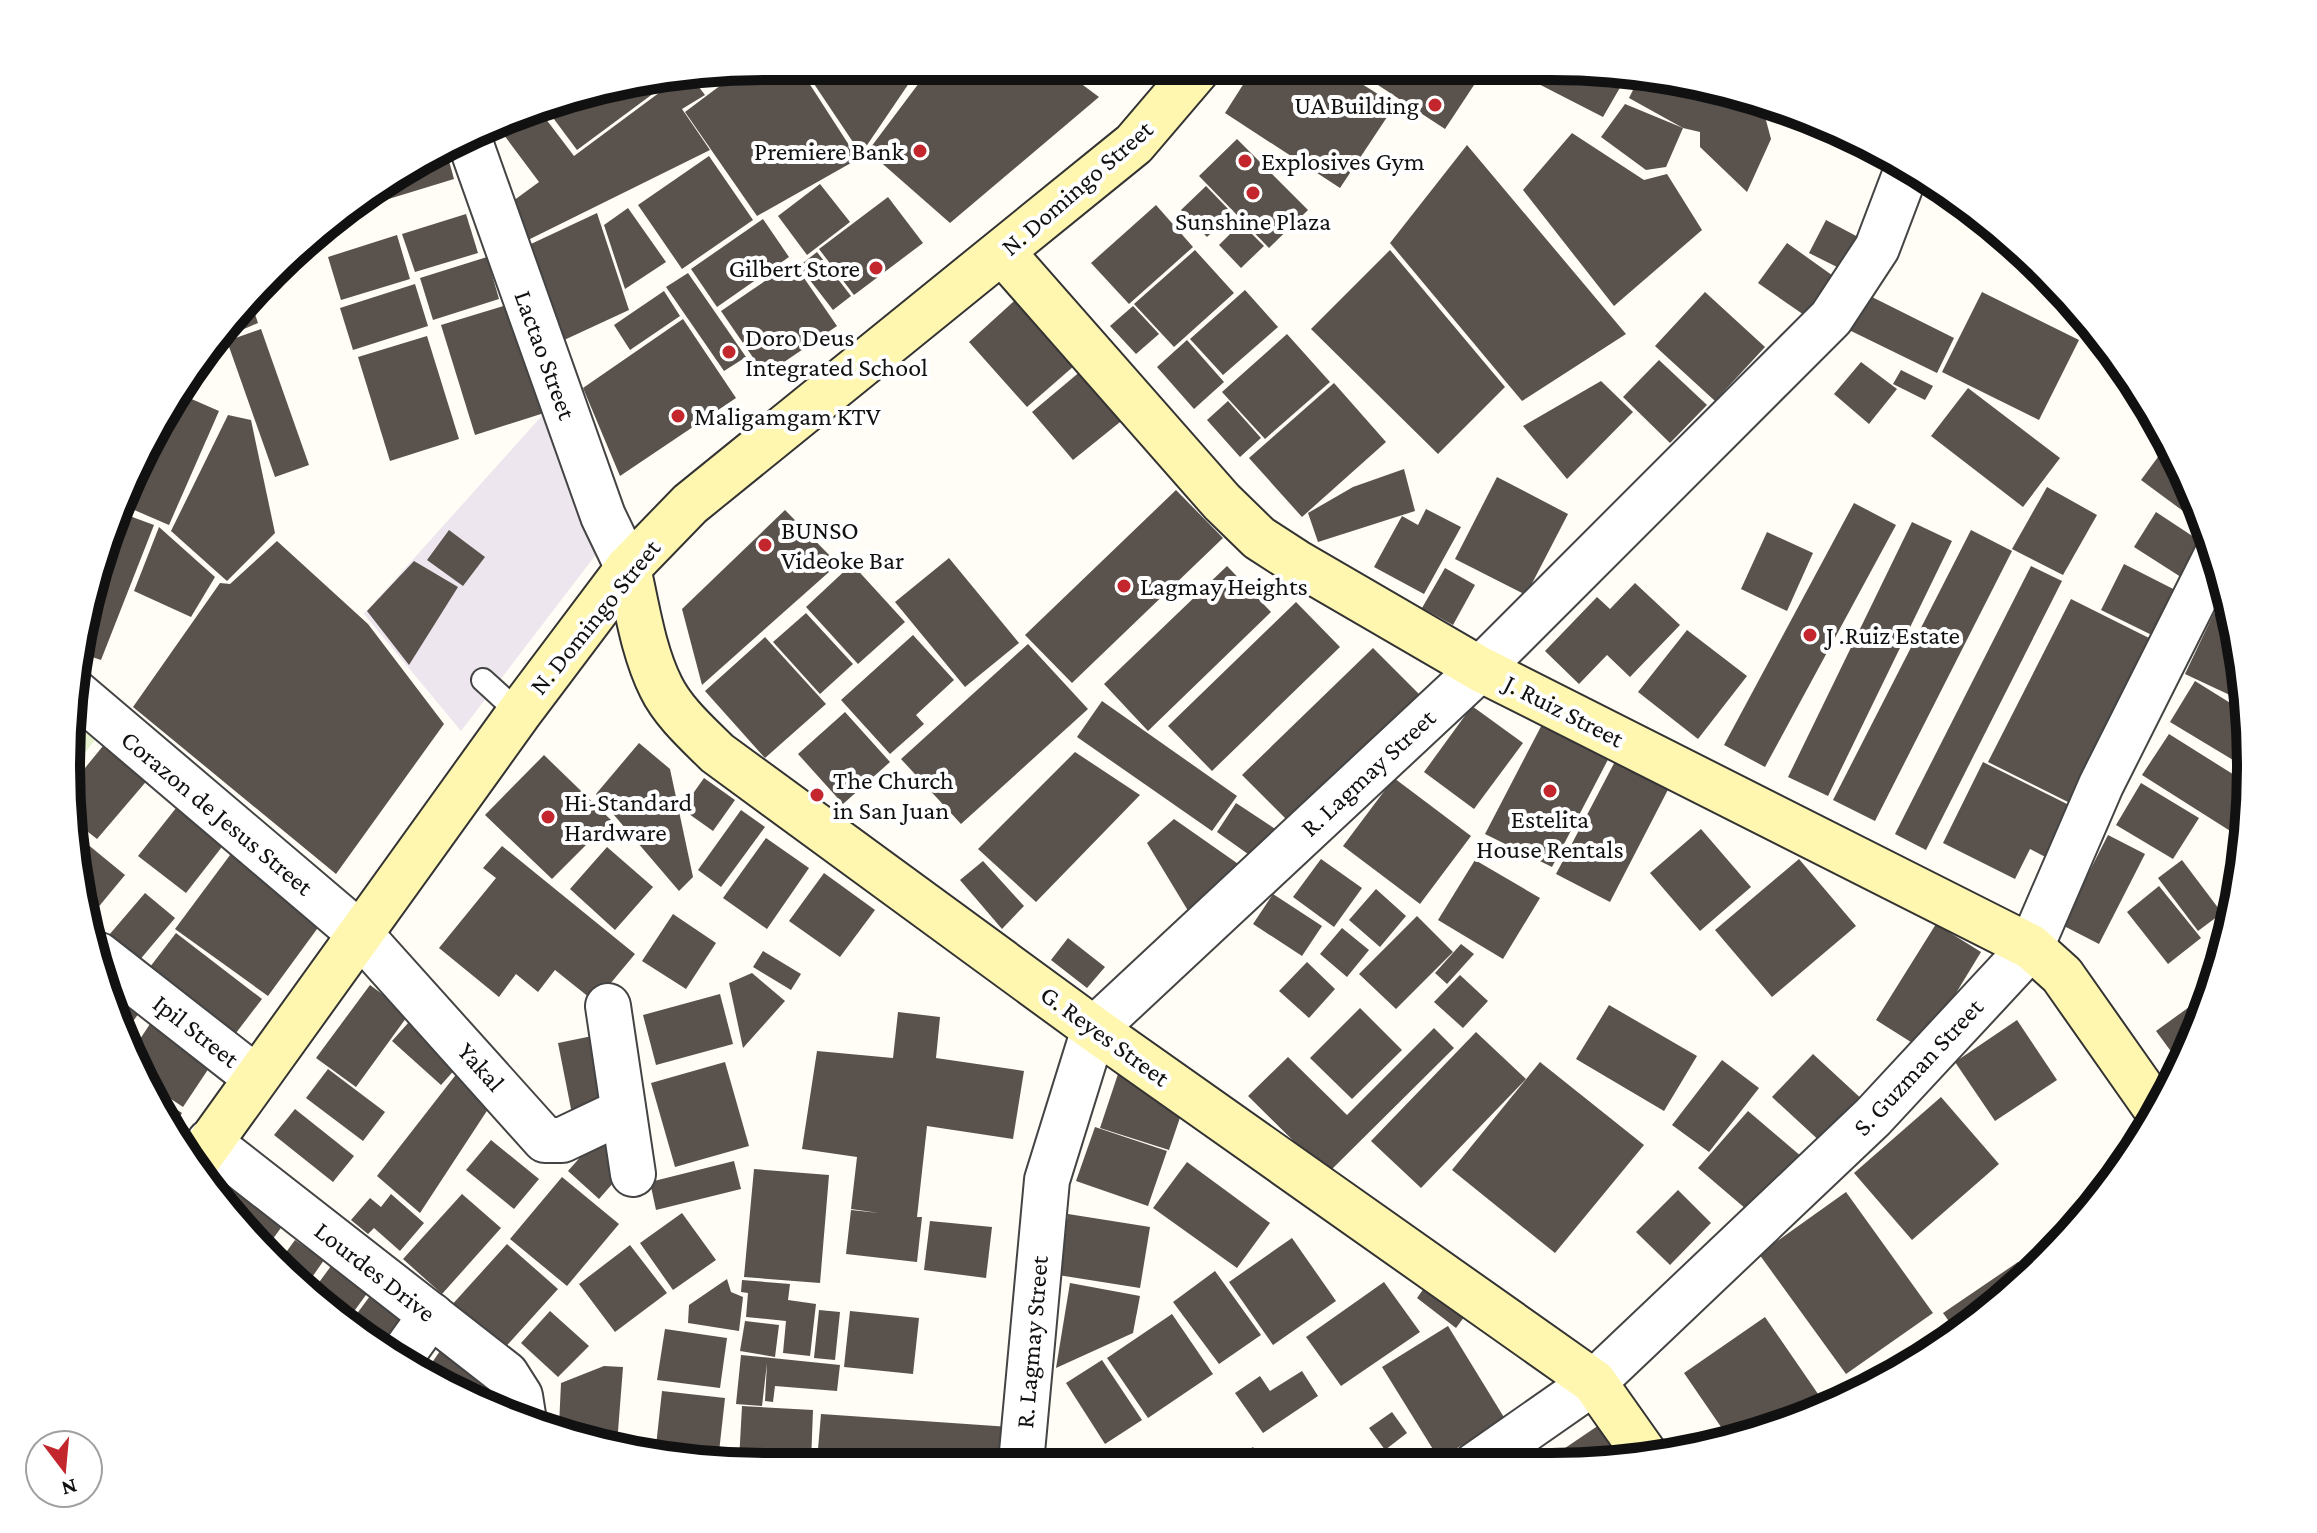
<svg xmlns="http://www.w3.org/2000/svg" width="2317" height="1533" viewBox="0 0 2317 1533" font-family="'Crimson Pro',serif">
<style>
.industrial{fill:#eee6ef}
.pitch{fill:#e6f2cf}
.building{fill:#5a524d}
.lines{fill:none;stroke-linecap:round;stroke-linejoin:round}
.lane-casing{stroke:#444;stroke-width:26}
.street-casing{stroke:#444;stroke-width:48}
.secondary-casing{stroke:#333;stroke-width:48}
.lane{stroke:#fff;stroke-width:22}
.street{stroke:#fff;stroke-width:44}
.secondary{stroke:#fff6b0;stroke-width:44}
.poi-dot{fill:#c4262e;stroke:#fff;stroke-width:3}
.labels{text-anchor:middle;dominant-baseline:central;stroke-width:8;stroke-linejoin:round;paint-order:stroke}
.poi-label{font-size:26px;fill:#111;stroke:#fff;text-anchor:start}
.street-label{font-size:26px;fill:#111;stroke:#fff}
.rim{fill:none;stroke:#111;stroke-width:10}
</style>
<rect width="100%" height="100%" fill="#fffdf5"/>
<!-- industrial -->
<polygon class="industrial" points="548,409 598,552 461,731 364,614"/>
<!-- pitch -->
<polygon class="pitch" points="71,707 102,731 71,770 68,720"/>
<!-- building -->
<g class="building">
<polygon points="767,66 798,66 858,159 757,216 685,112 741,70"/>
<polygon points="802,66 920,67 861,154"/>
<polygon points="931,67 1060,68 1099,97 950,223 868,151"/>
<polygon points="1253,69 1340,70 1395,105 1340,188 1225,113"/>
<polygon points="1355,70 1459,71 1476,82 1445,129"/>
<polygon points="1513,71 1625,72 1629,72 1603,117"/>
<polygon points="1642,72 1763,109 1771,139 1747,192 1700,147 1700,132 1683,128 1629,98"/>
<polygon points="721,74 708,85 701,77"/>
<polygon points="692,78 705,95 682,109 710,150 526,241 513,201 539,182 501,131 536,106 574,156 675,81"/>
<polygon points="649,85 654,93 577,150 542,103"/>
<polygon points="1625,104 1683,128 1666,167 1646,170 1601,137"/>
<polygon points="1572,133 1644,180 1667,174 1702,230 1614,306 1523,190"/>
<polygon points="1237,139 1308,210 1269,248 1199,176"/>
<polygon points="1467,145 1626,334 1522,401 1390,243"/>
<polygon points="446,150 454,179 382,201 377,184"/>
<polygon points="709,156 753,220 682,269 638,205"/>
<polygon points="820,184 850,222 807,255 778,216"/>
<polygon points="1206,186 1232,213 1207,237 1181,210"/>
<polygon points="888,197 923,243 854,295 819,249"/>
<polygon points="1156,205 1193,247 1129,304 1091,263"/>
<polygon points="628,208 666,262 625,289 604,225"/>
<polygon points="597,213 629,310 562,341 531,244"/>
<polygon points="466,214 478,253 415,272 402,234"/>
<polygon points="763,219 789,257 717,307 691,269"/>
<polygon points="1826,220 1860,238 1843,270 1809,253"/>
<polygon points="1241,223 1264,246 1241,268 1219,245"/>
<polygon points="397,235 410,279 341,300 328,257"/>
<polygon points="1787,243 1836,278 1807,317 1758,283"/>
<polygon points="1195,250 1234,293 1174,347 1134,304"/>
<polygon points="1390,250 1505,387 1438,454 1311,329"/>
<polygon points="817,252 851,296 833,310 799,266"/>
<polygon points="487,257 499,299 433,320 420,278"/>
<polygon points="793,262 837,326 765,375 721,311"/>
<polygon points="688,273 746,357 724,371 666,287"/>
<polygon points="415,284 428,326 353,350 340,308"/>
<polygon points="1245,290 1278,327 1223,375 1190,339"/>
<polygon points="664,291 680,316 630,350 614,325"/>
<polygon points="1705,292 1765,347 1715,401 1655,346"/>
<polygon points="1982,292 2079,340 2039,420 1942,372"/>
<polygon points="1023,293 1082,359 1027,407 969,342"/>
<polygon points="1864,293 1954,338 1937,373 1847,329"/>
<polygon points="251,302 258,323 228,336 224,328"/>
<polygon points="510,304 544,413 475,435 441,325"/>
<polygon points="1133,306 1159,334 1136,354 1110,326"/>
<polygon points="683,319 736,398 620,476 583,388"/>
<polygon points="261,329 309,465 275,477 227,341"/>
<polygon points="1287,334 1330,382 1265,439 1222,392"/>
<polygon points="427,336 459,439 390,461 358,357"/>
<polygon points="1187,340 1224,382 1194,409 1157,367"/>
<polygon points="1659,360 1707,405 1670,443 1623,397"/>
<polygon points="1861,362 1897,389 1869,424 1834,394"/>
<polygon points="1088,365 1130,414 1073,460 1032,412"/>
<polygon points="1901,370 1933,386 1925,400 1893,384"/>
<polygon points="1601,381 1633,412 1567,479 1523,426"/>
<polygon points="1334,383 1386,442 1302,517 1249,458"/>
<polygon points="1968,388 2060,458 2023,507 1931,436"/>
<polygon points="180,394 219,411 169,525 118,503"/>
<polygon points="1228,401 1261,438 1240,457 1207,420"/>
<polygon points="228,415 251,420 275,533 227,581 171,531"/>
<polygon points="2169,442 2194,497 2183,511 2141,480"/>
<polygon points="1404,469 1415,511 1318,542 1308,513 1353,487"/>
<polygon points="1497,477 1568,514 1526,595 1455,559"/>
<polygon points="2047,487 2097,515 2063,575 2012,549"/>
<polygon points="1176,490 1223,538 1072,683 1025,635"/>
<polygon points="1854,503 1896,525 1765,767 1724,745"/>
<polygon points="1426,509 1461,527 1424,594 1374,567 1402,516 1418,525"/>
<polygon points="785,510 838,564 702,685 682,609"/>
<polygon points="116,511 154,525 101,660 83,654"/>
<polygon points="2156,512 2206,545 2184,579 2134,547"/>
<polygon points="1912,522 1952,541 1828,796 1788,777"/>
<polygon points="159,527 215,577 191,617 134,591"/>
<polygon points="449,530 485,557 463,586 427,560"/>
<polygon points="1971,530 2012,551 1875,821 1833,800"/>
<polygon points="1767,532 1813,553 1787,611 1741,589"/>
<polygon points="277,541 368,624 444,724 336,874 133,707 220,583 230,584"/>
<polygon points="949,558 1019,643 965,687 895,602"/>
<polygon points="414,561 458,587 409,665 367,611"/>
<polygon points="852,564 905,622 858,664 806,607"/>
<polygon points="2124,564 2187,596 2164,641 2101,610"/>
<polygon points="1227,566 1271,612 1148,731 1104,684"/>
<polygon points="2031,566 2062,581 1926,850 1895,834"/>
<polygon points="1445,568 1475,585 1453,625 1422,608"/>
<polygon points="2225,580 2227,586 2232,614 2212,603"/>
<polygon points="1635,583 1680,625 1630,677 1607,655 1579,684 1545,651 1597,597 1610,609"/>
<polygon points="2071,599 2157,642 2074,805 1988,762"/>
<polygon points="1296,602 1340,647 1212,771 1168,726"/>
<polygon points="806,613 853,664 820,694 773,642"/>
<polygon points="2214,613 2233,622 2243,679 2234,697 2185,674"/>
<polygon points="1687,630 1747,676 1698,739 1638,692"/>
<polygon points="913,635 954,680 916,715 924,724 890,754 841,700"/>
<polygon points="765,637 826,704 765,758 705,691"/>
<polygon points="1028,644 1088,709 961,824 901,759"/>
<polygon points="1373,648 1421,696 1290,823 1242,775"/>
<polygon points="2195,681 2248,714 2248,769 2170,722"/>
<polygon points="2244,685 2244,687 2246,700 2237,696"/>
<polygon points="1102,701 1237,796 1212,831 1077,737"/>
<polygon points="1472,706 1523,743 1474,809 1424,772"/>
<polygon points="845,712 890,762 843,804 798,754"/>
<polygon points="1548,713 1614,748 1552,867 1485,834"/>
<polygon points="2169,734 2247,783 2246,841 2142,775"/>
<polygon points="107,741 150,777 97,839 74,821 72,784"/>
<polygon points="639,743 670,769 693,877 679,891 596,794"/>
<polygon points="1621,750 1674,778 1610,902 1556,874"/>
<polygon points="1075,752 1140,795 1036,902 978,849"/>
<polygon points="544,755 611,820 552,879 485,815"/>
<polygon points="1983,762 2081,811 2055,862 2030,849 2015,879 1943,843"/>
<polygon points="704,778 735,800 713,831 682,809"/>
<polygon points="1394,778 1471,836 1420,904 1343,846"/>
<polygon points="2141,783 2199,818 2173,859 2116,825"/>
<polygon points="184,798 232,834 186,893 138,856"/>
<polygon points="1236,803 1283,834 1255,859 1217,832"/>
<polygon points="741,810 765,827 721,887 698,870"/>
<polygon points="1174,819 1244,868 1190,914 1147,843"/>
<polygon points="1701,829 1751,887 1700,931 1650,873"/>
<polygon points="75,834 125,875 86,922 80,904"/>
<polygon points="2108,835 2145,854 2099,944 2062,925"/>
<polygon points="766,838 809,868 767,929 723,898"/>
<polygon points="502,846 635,954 595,1002 555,970 538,992 516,974 499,997 439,948 496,878 483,868"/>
<polygon points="236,847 328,914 268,996 175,929"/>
<polygon points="607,847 653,887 615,930 570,889"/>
<polygon points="1321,859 1362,888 1334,927 1293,897"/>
<polygon points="1799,859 1856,926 1772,997 1715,930"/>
<polygon points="1475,860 1540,898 1503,959 1438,920"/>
<polygon points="2182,860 2222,913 2198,931 2158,878"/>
<polygon points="983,861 1024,906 1002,929 960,880"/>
<polygon points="824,873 875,910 840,957 789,921"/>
<polygon points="2159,886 2201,938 2168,964 2127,912"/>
<polygon points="1376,889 1406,916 1380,947 1349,920"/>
<polygon points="145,893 175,918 133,968 103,942"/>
<polygon points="1273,894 1322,926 1302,956 1253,924"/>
<polygon points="673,914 716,943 686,989 642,961"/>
<polygon points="1417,916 1453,952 1396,1009 1359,974"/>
<polygon points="1936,924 1981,952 1922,1049 1876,1020"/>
<polygon points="1342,928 1369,950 1347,977 1320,954"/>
<polygon points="176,933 262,999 226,1046 140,980"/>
<polygon points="1068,938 1105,967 1087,988 1051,960"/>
<polygon points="1461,944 1474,954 1447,984 1435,973"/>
<polygon points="763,951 801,974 791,990 753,967"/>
<polygon points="1307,962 1335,989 1309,1018 1279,991"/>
<polygon points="752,973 785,1001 743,1048 729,983"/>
<polygon points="1460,975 1488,1001 1463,1028 1434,1002"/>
<polygon points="370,985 409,1014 356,1087 316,1058"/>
<polygon points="110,986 148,1000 127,1030"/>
<polygon points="2214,989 2214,992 2181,1065 2156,1031"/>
<polygon points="720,994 733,1044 656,1065 643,1015"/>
<polygon points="1609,1005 1697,1056 1664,1111 1576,1059"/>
<polygon points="1360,1008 1402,1050 1352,1099 1310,1058"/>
<polygon points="898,1012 940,1017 936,1058 1024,1071 1013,1139 927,1126 917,1217 922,1217 917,1262 846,1254 851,1210 879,1213 851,1209 857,1157 802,1149 817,1051 893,1058"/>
<polygon points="154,1018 215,1059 183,1107 147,1083 134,1048"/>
<polygon points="2017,1020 2057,1080 1995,1121 1955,1062"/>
<polygon points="409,1022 458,1066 441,1085 392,1041"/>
<polygon points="1434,1028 1454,1048 1327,1174 1248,1096 1288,1057 1347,1115"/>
<polygon points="1476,1032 1526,1079 1421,1188 1371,1141"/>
<polygon points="602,1034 617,1105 572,1114 558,1043"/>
<polygon points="1813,1054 1865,1102 1824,1145 1772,1097"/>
<polygon points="1722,1060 1759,1088 1709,1152 1672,1125"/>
<polygon points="725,1062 749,1146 675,1167 651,1083"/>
<polygon points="1540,1062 1644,1145 1555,1253 1452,1170"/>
<polygon points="328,1069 385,1112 363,1141 306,1098"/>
<polygon points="458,1072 494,1100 420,1213 377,1176"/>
<polygon points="1118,1074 1187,1097 1169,1150 1100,1128"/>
<polygon points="150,1092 182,1113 171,1130 160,1116"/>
<polygon points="1941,1097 1999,1164 1912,1240 1854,1173"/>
<polygon points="295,1109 354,1156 333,1182 274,1135"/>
<polygon points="1748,1111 1802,1157 1753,1215 1698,1168"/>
<polygon points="1095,1127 1167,1151 1148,1206 1076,1181"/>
<polygon points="598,1137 629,1165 599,1199 568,1171"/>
<polygon points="491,1140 539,1179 514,1209 466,1170"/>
<polygon points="734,1161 741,1189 656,1210 650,1182"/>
<polygon points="1187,1162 1270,1223 1237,1268 1153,1208"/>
<polygon points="754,1169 829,1175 820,1283 744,1277"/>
<polygon points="562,1177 619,1224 567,1286 510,1239"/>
<polygon points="232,1188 283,1225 267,1247 225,1197"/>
<polygon points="1678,1190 1711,1223 1670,1265 1636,1232"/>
<polygon points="1846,1192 1933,1313 1846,1374 1759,1254"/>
<polygon points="391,1194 424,1223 400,1251 374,1228 368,1234 351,1220 370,1198 381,1207"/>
<polygon points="462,1194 501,1228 442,1294 403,1259"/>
<polygon points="682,1213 716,1260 673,1290 640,1243"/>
<polygon points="1068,1214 1150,1227 1140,1288 1058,1275"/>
<polygon points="930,1221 992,1227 986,1278 924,1270"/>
<polygon points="1292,1238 1336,1301 1273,1345 1229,1282"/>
<polygon points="295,1240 324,1260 306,1286 279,1262"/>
<polygon points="507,1244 558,1289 501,1352 450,1307"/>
<polygon points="630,1245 667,1293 615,1332 579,1284"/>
<polygon points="334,1262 371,1288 347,1321 309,1296"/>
<polygon points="2018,1262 2028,1275 1977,1323 1958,1334 1943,1313"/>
<polygon points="1215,1271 1261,1335 1219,1364 1173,1302"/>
<polygon points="727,1279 731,1292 743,1297 739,1331 688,1323 689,1305"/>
<polygon points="742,1280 790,1284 788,1300 816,1304 810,1356 783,1353 786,1321 746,1317 748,1293 741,1292"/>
<polygon points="1430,1280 1470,1309 1456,1328 1417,1298"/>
<polygon points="1384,1282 1420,1332 1341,1386 1306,1337"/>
<polygon points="1070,1283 1140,1296 1133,1333 1056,1368"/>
<polygon points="373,1292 408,1317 386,1347 350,1323"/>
<polygon points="819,1310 840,1312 835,1360 814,1358"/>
<polygon points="550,1311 589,1346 558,1377 521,1343"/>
<polygon points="850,1311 919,1318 913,1374 844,1367"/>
<polygon points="1172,1314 1213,1374 1148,1418 1107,1358"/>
<polygon points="1765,1317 1827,1407 1732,1443 1684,1373"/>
<polygon points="745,1321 779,1325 775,1357 740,1351"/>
<polygon points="1448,1326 1505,1419 1439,1459 1382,1367"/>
<polygon points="665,1329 727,1338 720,1388 657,1380"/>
<polygon points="442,1348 493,1384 480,1402 457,1395 425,1373"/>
<polygon points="741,1355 840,1365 837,1391 775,1386 773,1402 765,1401 767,1363 762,1406 736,1404"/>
<polygon points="1102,1360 1142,1420 1105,1444 1066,1383"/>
<polygon points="604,1366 623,1367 617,1444 559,1426 561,1383"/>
<polygon points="1302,1371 1318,1396 1263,1433 1235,1393 1260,1376 1270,1391"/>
<polygon points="662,1391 725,1398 718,1461 675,1461 655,1455"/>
<polygon points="742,1406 813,1410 811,1462 739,1461"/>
<polygon points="1392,1412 1407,1433 1385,1450 1369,1428"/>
<polygon points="821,1414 1010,1427 1007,1463 817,1461"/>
<polygon points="1605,1421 1633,1459 1596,1466 1540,1465"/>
<polygon points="1253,1447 1265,1464 1230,1464"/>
</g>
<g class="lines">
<defs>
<polyline id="lane" points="483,680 519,713"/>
<g id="street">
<polyline points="469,139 603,516 628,568"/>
<polyline points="74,691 360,934 545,1140 562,1140 621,1112"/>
<polyline points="99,955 255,1077"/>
<polyline points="608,1006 633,1174"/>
<polyline points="209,1142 506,1374 520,1396 523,1415"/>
<polyline points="401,1357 431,1315"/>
<polyline points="1021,1463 1047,1180 1094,1029 1480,669 1831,318 1877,248 1907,169"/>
<polyline points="1475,1465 1594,1382 1873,1117 2031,947 2101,785 2216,556"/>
</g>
<g id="secondary">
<polyline points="1003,253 1222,502 1259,538 1296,562 1480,669 2031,947 2062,975 2159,1113"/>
<path d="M628,568c9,39 15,83 33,119 12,25 37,47 56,66l377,276 500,353 53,75"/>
<polyline points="197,1161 519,713 628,568 690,504 1134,144 1198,69"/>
</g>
</defs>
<!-- lane casing -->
<use href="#lane" class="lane-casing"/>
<!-- street casing -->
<use href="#street" class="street-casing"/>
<!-- secondary casing -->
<use href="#secondary" class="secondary-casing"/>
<!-- lane -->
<use href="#lane" class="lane"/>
<!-- street -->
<use href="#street" class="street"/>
<!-- secondary -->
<use href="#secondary" class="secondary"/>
</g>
<!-- markers -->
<g class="poi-dot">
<circle cx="1435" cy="105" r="8"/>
<circle cx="920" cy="151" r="8"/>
<circle cx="1245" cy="161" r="8"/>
<circle cx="1253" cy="193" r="8"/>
<circle cx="876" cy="268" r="8"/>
<circle cx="729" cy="352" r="8"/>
<circle cx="678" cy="416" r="8"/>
<circle cx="765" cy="545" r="8"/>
<circle cx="1124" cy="586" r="8"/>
<circle cx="1810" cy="635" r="8"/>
<circle cx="1550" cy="791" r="8"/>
<circle cx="817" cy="795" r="8"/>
<circle cx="548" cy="817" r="8"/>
</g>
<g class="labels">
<!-- poi labels -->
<g class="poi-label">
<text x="1419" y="105" text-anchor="end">UA Building</text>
<text x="904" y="151" text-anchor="end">Premiere Bank</text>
<text x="1261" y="161">Explosives Gym</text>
<text x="1253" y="221" text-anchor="middle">Sunshine Plaza</text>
<text x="860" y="268" text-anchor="end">Gilbert Store</text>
<text x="745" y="337">Doro Deus<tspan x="745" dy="30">Integrated School</tspan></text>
<text x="694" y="416">Maligamgam KTV</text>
<text x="781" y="530">BUNSO<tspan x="781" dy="30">Videoke Bar</tspan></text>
<text x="1140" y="586">Lagmay Heights</text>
<text x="1826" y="635">J .Ruiz Estate</text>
<text x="833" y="780">The Church<tspan x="833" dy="30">in San Juan</tspan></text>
<text x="564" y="802">Hi-Standard<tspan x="564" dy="30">Hardware</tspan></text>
<text x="1550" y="819" text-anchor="middle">Estelita<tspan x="1550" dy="30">House Rentals</tspan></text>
</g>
<!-- street labels -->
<g class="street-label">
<text transform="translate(1077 188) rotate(-41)">N. Domingo Street</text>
<text transform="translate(545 355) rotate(70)">Lactao Street</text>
<text transform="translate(595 617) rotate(-51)">N. Domingo Street</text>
<text transform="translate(1564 711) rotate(27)">J. Ruiz Street</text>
<text transform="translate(1368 773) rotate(-43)">R. Lagmay Street</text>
<text transform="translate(217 813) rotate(40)">Corazon de Jesus Street</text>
<text transform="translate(196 1031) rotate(38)">Ipil Street</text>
<text transform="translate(1105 1036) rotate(36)">G. Reyes Street</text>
<text transform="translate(481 1067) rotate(48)">Yakal</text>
<text transform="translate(1918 1067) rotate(-47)">S. Guzman Street</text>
<text transform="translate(375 1272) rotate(38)">Lourdes Drive</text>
<text transform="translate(1032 1342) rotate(-85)">R. Lagmay Street</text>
</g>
</g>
<!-- crop -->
<path d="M0 0H2317V1533H0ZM766 80H1551A686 686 0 0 1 2237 766V767A686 686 0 0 1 1551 1453H766A686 686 0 0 1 80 767V766A686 686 0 0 1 766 80Z" fill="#fff" fill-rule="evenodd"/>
<path class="rim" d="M766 80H1551A686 686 0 0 1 2237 766V767A686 686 0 0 1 1551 1453H766A686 686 0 0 1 80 767V766A686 686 0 0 1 766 80Z"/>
<!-- north arrow -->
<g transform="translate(64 1469) rotate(164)"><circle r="38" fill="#ffffff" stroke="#a0a0a0" stroke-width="2"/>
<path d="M0-6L14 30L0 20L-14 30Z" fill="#c4262e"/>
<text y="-12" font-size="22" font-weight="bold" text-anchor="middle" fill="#111111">N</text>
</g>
</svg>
